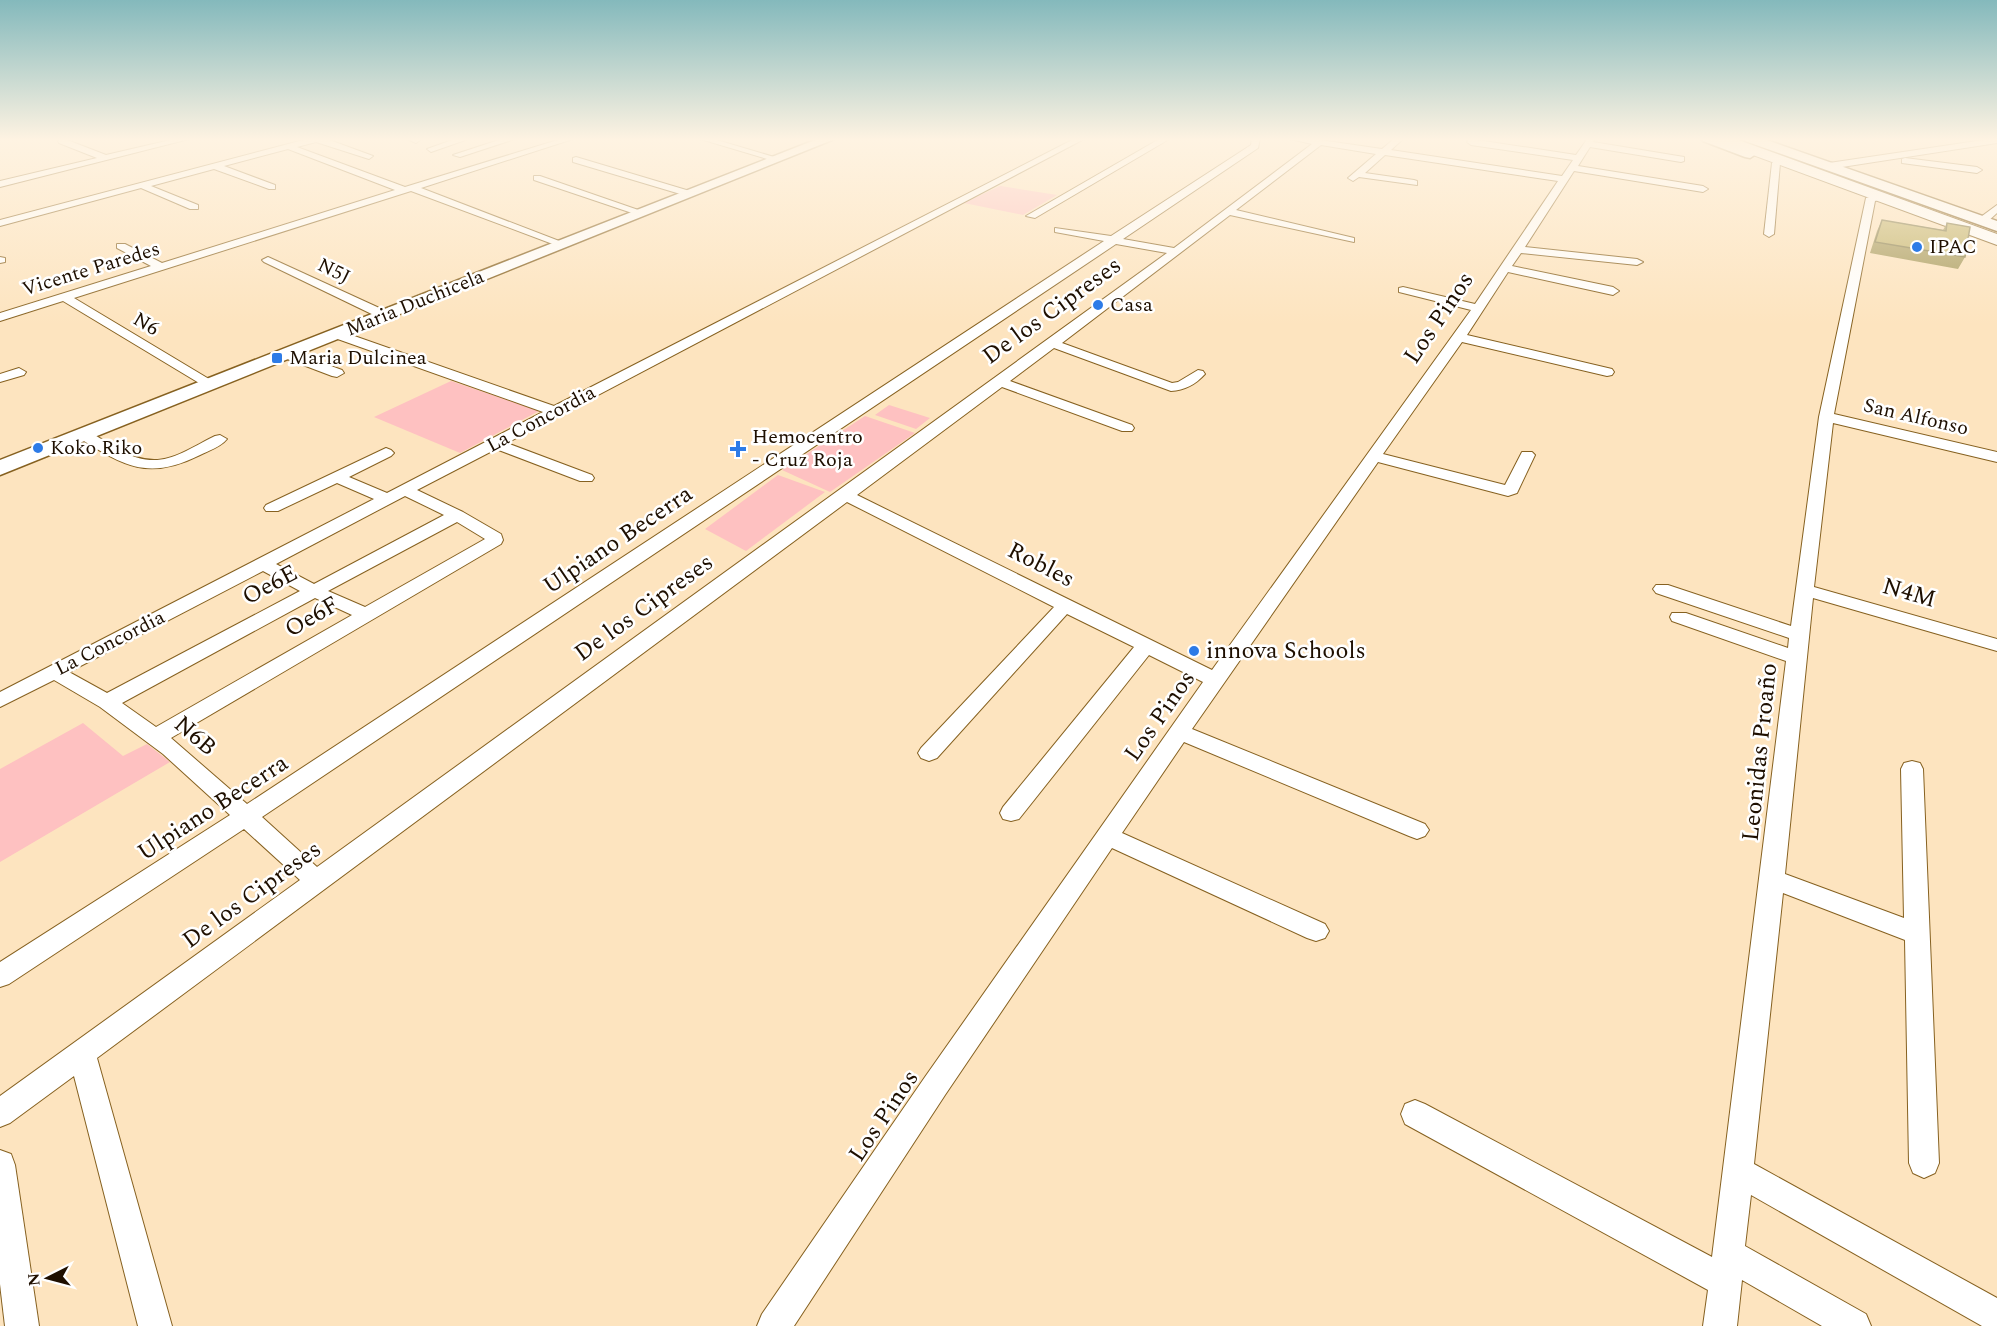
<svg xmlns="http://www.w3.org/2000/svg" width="1997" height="1326" viewBox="0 0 1997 1326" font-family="Spectral,serif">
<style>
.green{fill:#fec1c1}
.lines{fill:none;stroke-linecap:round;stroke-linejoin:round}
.minor-casing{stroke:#866120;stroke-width:2}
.secondary-casing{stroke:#866120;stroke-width:3}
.trunk-casing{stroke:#866120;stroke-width:2}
.minor{fill:#fff;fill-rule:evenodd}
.secondary{fill:#fff;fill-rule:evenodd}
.trunk{fill:#fff;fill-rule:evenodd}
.wall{fill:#a89b5d}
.building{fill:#c3b46c;stroke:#887e4c;stroke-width:1.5}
.poi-dot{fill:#2d7be7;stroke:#fff;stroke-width:2}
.labels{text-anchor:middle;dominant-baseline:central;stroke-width:5;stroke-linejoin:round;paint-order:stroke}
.far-poi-label{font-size:20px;fill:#1e0f00;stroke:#fff;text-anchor:start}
.far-street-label{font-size:20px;fill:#1e0f00;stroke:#fff}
.street-label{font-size:24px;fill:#1e0f00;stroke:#fff}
.poi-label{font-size:24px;fill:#1e0f00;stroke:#fff;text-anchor:start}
</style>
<rect width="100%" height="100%" fill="#fde4bf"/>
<!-- green -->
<g class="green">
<polygon points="1000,186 1001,186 1057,195 1023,215 964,203"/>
<polygon points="451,381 539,411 460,453 374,417"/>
<polygon points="889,405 930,418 916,429 875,415"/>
<polygon points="865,416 915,433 830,492 782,470"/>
<polygon points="778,475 825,492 746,551 705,529"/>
<polygon points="83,723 123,756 147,744 170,762 0,862 0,769"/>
</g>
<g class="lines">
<defs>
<g id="minor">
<polygon points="62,138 106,155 179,138 193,138 0,187 0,181 97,158 59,143 58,141"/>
<polygon points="311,138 324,138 373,156 369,159 316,142 297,147 405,187 564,138 576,138 421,188 567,244 566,246 558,246 411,191 74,298 214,382 216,385 214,388 209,389 63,301 0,321 0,313 151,266 117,248 117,244 125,244 162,263 395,190 288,149 224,166 275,185 275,189 269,189 214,169 151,186 198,205 198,209 190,209 141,188 0,226 0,220"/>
<polygon points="405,138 418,138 420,140 416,143"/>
<polygon points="458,138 471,138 431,152 427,149"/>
<polygon points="505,138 518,138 460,157 453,155"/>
<polygon points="697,138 710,138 781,159 774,161"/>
<path d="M1076,138h10l-579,305 85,32 2,3 -2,3h-12l-84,-32 -79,41 46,22 38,22 2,6 -2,4 -330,194 76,66 857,-563 -49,-9v-4l56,8 140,-91 1,-7h8l-2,10 -135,91 51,9 138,-104 -26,-6h20l76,11 13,-11h9l-13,12 171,26 11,-16 -102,-15 -4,-3 3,-4h9l-2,2 99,15 12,-17h8l-3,4 91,15v4l-3,1 -91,-15 -12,19 125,20 5,3 -5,3 -129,-21 -49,76 112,12 6,3 -6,3 -116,-12 -9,13 101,21 6,4 -6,4 -105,-23 -41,63 145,34 2,3 -2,3 -5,1 -145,-34 -79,112 122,31 17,-33h10l3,3 -18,38 -9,3 -130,-34 -186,267 233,95 4,6 -4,6 -8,3 -8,-3 -225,-94 -62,91 203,91 4,7 -4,7 -9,3 -9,-3 -195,-90 -167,247 -151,231h-37l5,-12 163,-237 278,-395 -54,-27 -130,164 -8,2 -8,-2 -3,-6 3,-6 131,-160 -67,-33 -130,144 -8,3 -8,-3 -3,-5 3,-5 133,-141 -207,-105 -750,556 75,268h-34l-64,-250 -64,47 -10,4v-31l300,-216 -56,-51 -235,155 -9,3v-25l230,-147 -67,-61 -63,-47 -46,-27 -54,27v-15l374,-193 -37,-16 -59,28h-12l-2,-3 2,-3 120,-57 5,2 3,3 -3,3 -42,21 38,16 156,-81 -211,-75 -2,-3 2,-3h8l214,75zM1321,145l55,9 -28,24 5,3 6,-4 58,8v-4l-3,-1 -49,-7 20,-18 173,26 -83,123 -72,-17 -4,1v4l72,18 -259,360 -355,-175 145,-108 120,44h10l2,-3 -2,-3 -122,-44 44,-33 117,43c14,-1 24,-6 34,-17l-2,-3 -5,-1 -20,12 -6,1 -110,-40 168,-128 124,27v-4l-118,-28zM1116,244l51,9 -850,614 -55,-50zM405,496l39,19 -130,69 -38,-20zM457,522l28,17 -120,68 -37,-16zM263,571l37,20 -193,102 -38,-21zM315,598l37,17 -196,112 -34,-24z"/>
<polygon points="1161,138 1171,138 1035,218 1026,216"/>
<polygon points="1997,138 1997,143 1829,169 1824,166 1829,163"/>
<polygon points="576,157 693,192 695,194 687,196 573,162 573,158"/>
<polygon points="1905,158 1977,167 1982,170 1977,173 1902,163 1902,159"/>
<polygon points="1776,160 1780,163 1774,234 1769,237 1764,234 1772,163"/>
<polygon points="534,176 540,176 647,213 638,215 534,180"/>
<polygon points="1882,194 1887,197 1875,201 1834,414 1997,452 1997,462 1833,423 1814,587 1997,639 1997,651 1813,598 1785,874 1904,918 1901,769 1904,763 1912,761 1920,763 1923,769 1939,1163 1935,1173 1924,1178 1913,1173 1909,1163 1905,940 1783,893 1754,1164 1997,1298 1997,1326 1982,1326 1751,1195 1745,1246 1866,1314 1871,1326 1822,1326 1742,1280 1737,1326 1703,1326 1708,1290 1405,1124 1401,1114 1405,1104 1415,1100 1425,1104 1712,1257 1786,661 1672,621 1670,617 1672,613 1686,613 1788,648 1789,638 1656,593 1653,589 1656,585 1668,585 1791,626 1819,417 1866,198"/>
<polygon points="1997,205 1997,213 1986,223 1978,223 1978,219"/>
<polygon points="0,257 5,258 5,262 0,263"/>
<polygon points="268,257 388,312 390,315 384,319 380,318 264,262 262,260"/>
<polygon points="287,350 342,370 344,373 337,377 332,376 282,357 280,354"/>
<polygon points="19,368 26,372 24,375 0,382 0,374"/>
<path d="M84,431c12,3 23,12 33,18 42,23 60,6 98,-13l5,-1 7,4c-6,8 -19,12 -27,16 -52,26 -76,11 -121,-17l-2,-3 2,-3z"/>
<polygon points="0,1150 11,1154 15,1165 39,1326 5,1326 0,1284"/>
</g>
<g id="secondary">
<polygon points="820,138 837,138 0,475 0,460"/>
<polygon points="1701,138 1718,138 1756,154 1750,158 1745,157 1703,141"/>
<polygon points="1743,138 1761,138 1997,221 1997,231 1745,141"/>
</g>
<polygon id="trunk" points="1713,138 1733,138 1997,234 1997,245 1715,141"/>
</defs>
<!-- minor casing -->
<use href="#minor" class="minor-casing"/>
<!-- secondary casing -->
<use href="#secondary" class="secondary-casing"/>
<!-- trunk casing -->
<use href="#trunk" class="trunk-casing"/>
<!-- minor -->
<use href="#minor" class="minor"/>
<!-- secondary -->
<use href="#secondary" class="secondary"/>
<!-- trunk -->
<use href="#trunk" class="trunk"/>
</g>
<!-- wall -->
<polygon class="wall" points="1882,220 1943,230 1947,223 1965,257 1958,269 1870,253 1877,231"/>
<!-- building -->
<polygon class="building" points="1882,220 1946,231 1947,223 1970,227 1965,257 1875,242"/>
<!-- sky -->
<linearGradient id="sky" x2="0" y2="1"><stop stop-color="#84b9bc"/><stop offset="0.43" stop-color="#fef3e2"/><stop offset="1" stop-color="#fef3e2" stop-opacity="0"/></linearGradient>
<rect width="1997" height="324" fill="url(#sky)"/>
<!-- markers -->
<g class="poi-dot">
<circle cx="1917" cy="247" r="6"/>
<circle cx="1098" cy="305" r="6"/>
<rect x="271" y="352" width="12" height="12" rx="3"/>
<circle cx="38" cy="448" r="6"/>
<path d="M735 440h6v6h6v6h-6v6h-6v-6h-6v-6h6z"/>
<circle cx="1194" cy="651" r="6"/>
</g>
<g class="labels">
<!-- far-poi labels -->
<g class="far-poi-label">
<text x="1929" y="247">IPAC</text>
<text x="1110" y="305">Casa</text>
<text x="289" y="358">Maria Dulcinea</text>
<text x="752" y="437">Hemocentro<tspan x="752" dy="23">- Cruz Roja</tspan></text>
<text x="50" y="448">Koko Riko</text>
</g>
<!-- far-street labels -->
<g class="far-street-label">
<text transform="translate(91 269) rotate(-17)">Vicente Paredes</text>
<text transform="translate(334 271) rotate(26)">N5J</text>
<text transform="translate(415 303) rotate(-22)">Maria Duchicela</text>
<text transform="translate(146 324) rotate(31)">N6</text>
<text transform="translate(1916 417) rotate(13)">San Alfonso</text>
<text transform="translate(541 419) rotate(-28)">La Concordia</text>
<text transform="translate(110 643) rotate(-27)">La Concordia</text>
</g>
<!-- street labels -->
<g class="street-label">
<text transform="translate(1052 311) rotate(-36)">De los Cipreses</text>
<text transform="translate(1439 318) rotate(-56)">Los Pinos</text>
<text transform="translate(618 540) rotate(-34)">Ulpiano Becerra</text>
<text transform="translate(1041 565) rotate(27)">Robles</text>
<text transform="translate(270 585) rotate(-28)">Oe6E</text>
<text transform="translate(1909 593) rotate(16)">N4M</text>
<text transform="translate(644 608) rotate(-36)">De los Cipreses</text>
<text transform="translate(312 617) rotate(-30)">Oe6F</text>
<text transform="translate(1160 716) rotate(-55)">Los Pinos</text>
<text transform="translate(195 736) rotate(41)">N6B</text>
<text transform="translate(1760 752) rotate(-84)">Leonidas Proaño</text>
<text transform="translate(213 808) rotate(-33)">Ulpiano Becerra</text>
<text transform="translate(252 895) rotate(-36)">De los Cipreses</text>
<text transform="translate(884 1116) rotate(-56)">Los Pinos</text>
</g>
<!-- poi labels -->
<g class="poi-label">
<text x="1206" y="651">innova Schools</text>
</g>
</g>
<!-- north arrow -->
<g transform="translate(48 1278) rotate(264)" stroke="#ffffff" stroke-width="4.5" paint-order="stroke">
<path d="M0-4.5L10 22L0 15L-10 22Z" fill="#1e0f00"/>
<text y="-9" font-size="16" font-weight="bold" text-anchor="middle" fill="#1e0f00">N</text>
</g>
</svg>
